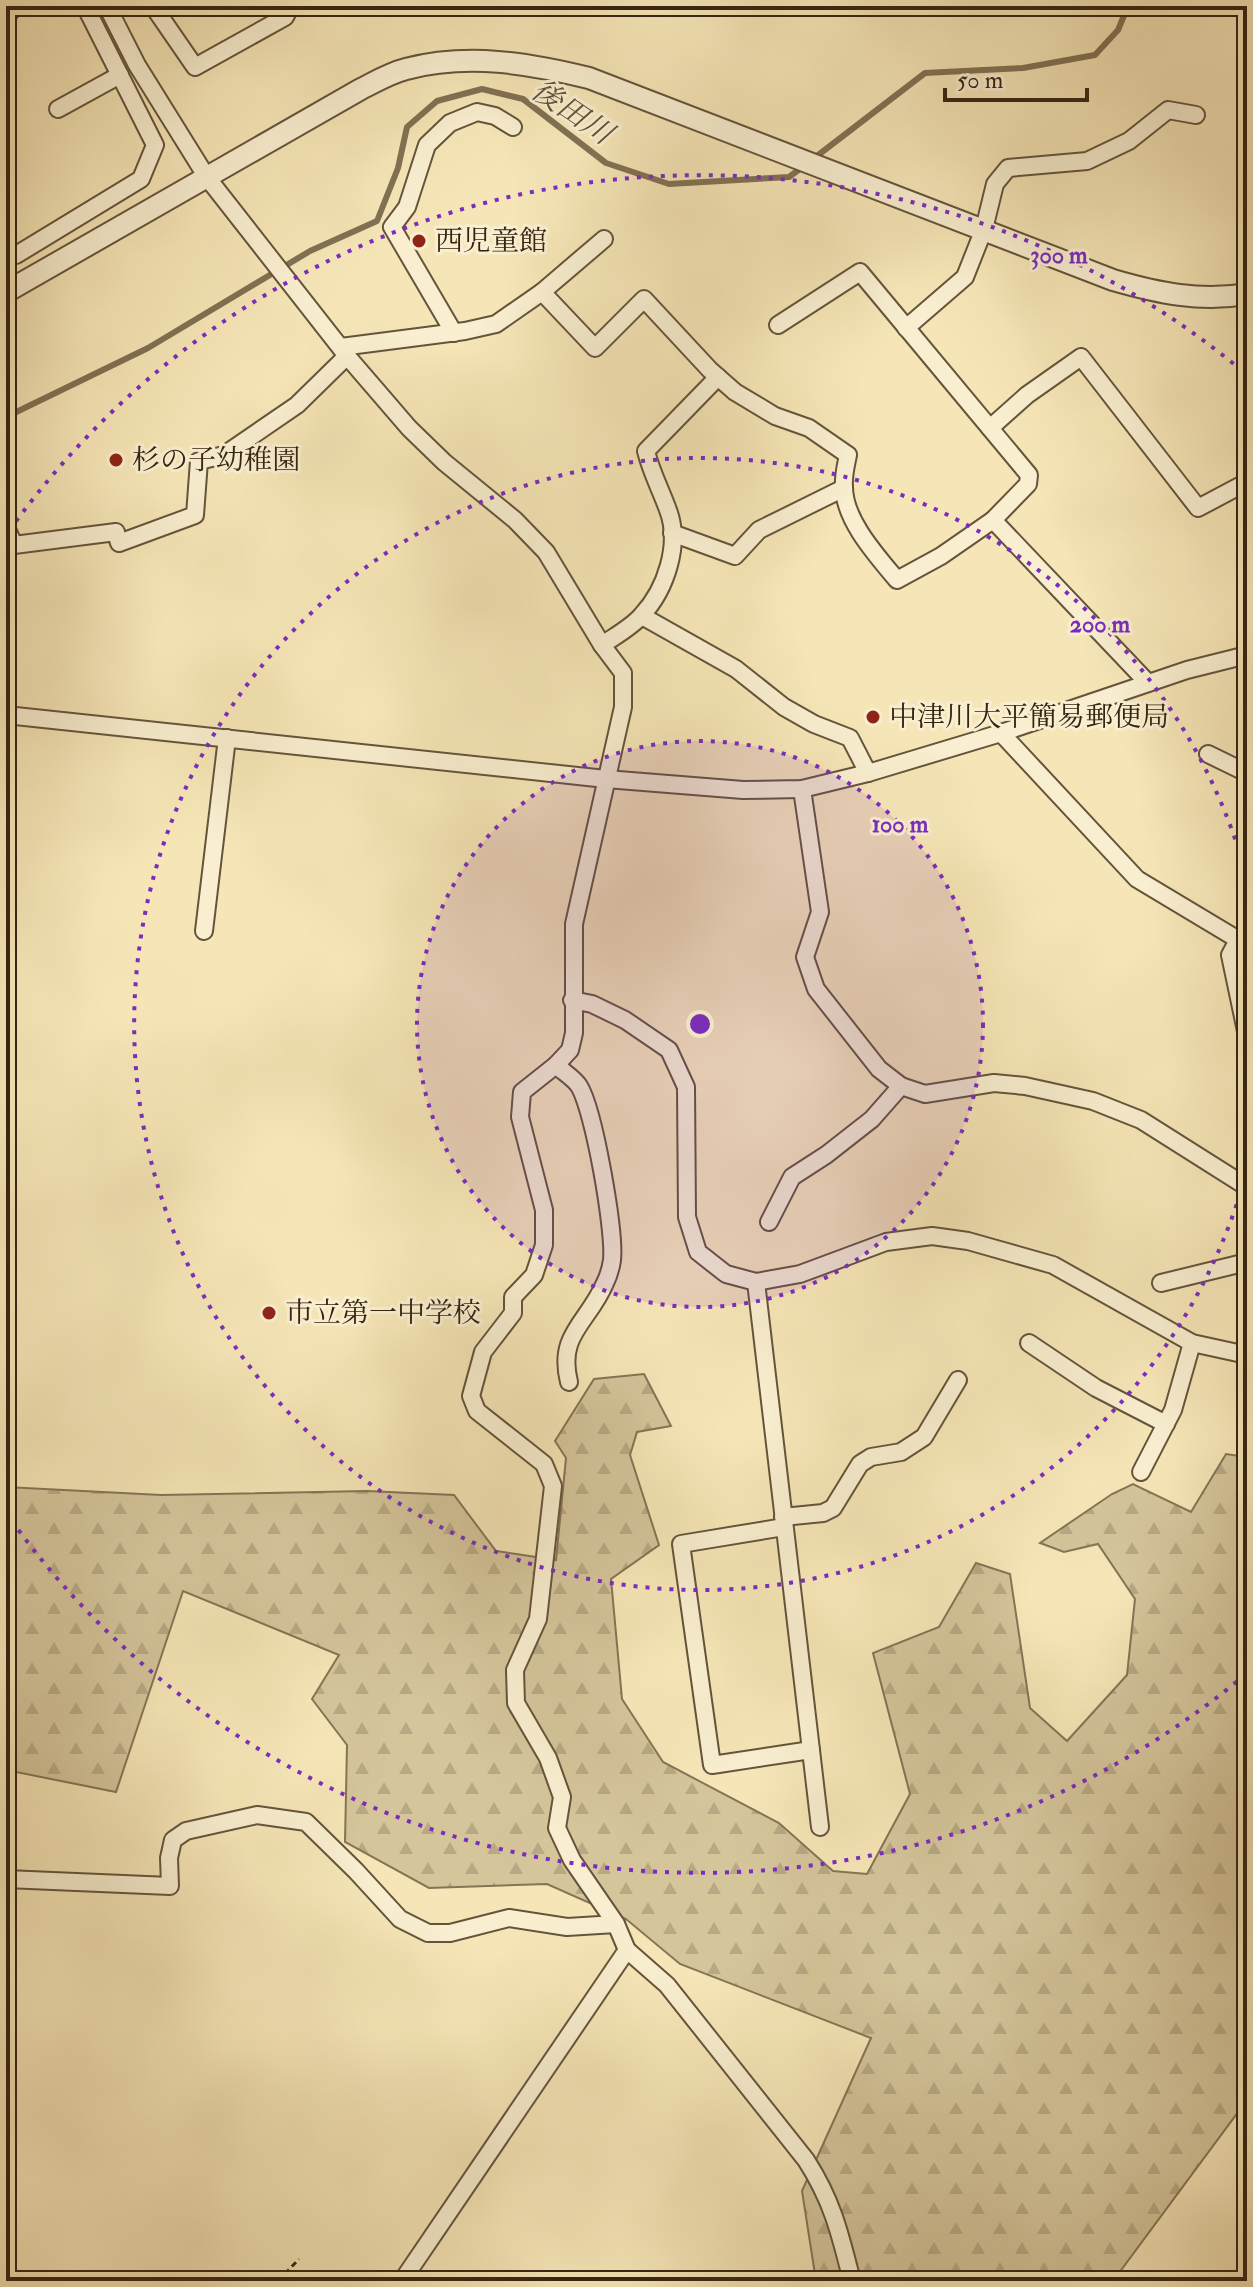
<svg xmlns="http://www.w3.org/2000/svg" width="1253" height="2287" viewBox="0 0 1253 2287" font-family="'IM FELL Double Pica','Noto Serif JP',serif">
<style>
.forest{fill:url(#forest-firs);stroke:#857456;stroke-width:2}
.lines{fill:none;stroke-linecap:round;stroke-linejoin:round}
.stream{stroke:#817153;stroke-width:6}
.minor-casing{stroke:#65543b;stroke-width:20}
.tertiary-casing{stroke:#65543b;stroke-width:24}
.path{stroke:#352412;stroke-width:3;stroke-dasharray:6 4;stroke-linecap:butt}
.minor{stroke:#f9efd0;stroke-width:16}
.tertiary{stroke:#f9efd0;stroke-width:20}
.ring{fill:none;stroke:#7b2cbf;stroke-width:4;stroke-dasharray:4 8}
.poi-dot{fill:#8f2418;stroke:#f9efd0;stroke-width:3}
.labels{text-anchor:middle;dominant-baseline:central;stroke-width:6;stroke-linejoin:round;paint-order:stroke}
.poi-label{font-size:28px;fill:#352412;stroke:#f9efd0;text-anchor:start}
.water-label{font-size:30px;font-style:italic;fill:#615138;stroke:#f9efd0}
.centre{fill:#7b2cbf;stroke:#f9efd0;stroke-width:4}
.ring-label{font-size:24px;text-anchor:middle;font-weight:bold;fill:#7b2cbf;stroke:#f9efd0;stroke-width:6;stroke-linejoin:round;paint-order:stroke}
</style>
<defs>
<pattern id="forest-firs" width="22" height="20" patternUnits="userSpaceOnUse" patternTransform="scale(2)"><rect width="22" height="20" fill="#d5c59b"/><path d="M5 1l3.5 6h-7zM16 11l3.5 6h-7z" fill="#b7a984"/></pattern>
</defs>
<rect width="100%" height="100%" fill="#f6e6b7"/>
<filter id="stains"><feTurbulence type="fractalNoise" baseFrequency=".0025" numOctaves="4"/><feColorMatrix values="0 0 0 0 .2 0 0 0 0 .09 0 0 0 0 .02 0 0 0 .5 -.17"/></filter>
<radialGradient id="worn" r=".72"><stop offset=".6" stop-color="#630" stop-opacity="0"/><stop offset="1" stop-color="#630" stop-opacity=".3"/></radialGradient>
<!-- forest -->
<polygon class="forest" points="644,1374 671,1426 637,1432 630,1455 659,1545 611,1579 622,1699 663,1762 779,1823 833,1871 867,1874 910,1794 873,1653 939,1627 976,1563 1010,1574 1030,1708 1067,1741 1127,1675 1135,1599 1098,1544 1064,1552 1040,1543 1112,1494 1133,1484 1191,1512 1226,1454 1247,1457 1247,2073 1241,2108 1113,2281 816,2281 802,2191 871,2038 680,1964 626,1919 547,1884 429,1888 345,1842 347,1745 312,1699 339,1655 183,1591 116,1792 6,1770 6,1487 161,1495 367,1491 454,1495 496,1551 556,1560 566,1458 555,1441 594,1379"/>
<g class="lines">
<!-- stream -->
<g class="stream">
<polyline points="813,159 925,73 1023,68 1095,55 1118,30 1128,6"/>
<polyline points="6,417 148,348 310,251 377,221 398,168 407,127 437,101 482,89 523,99 606,163 669,184 789,177 804,166"/>
</g>
<defs>
<g id="minor">
<path d="M107,6l30,59 69,111 141,180 62,72 35,34 71,58 31,32 56,93 21,28v34l-49,217v109l-4,17 -14,15 -34,27 -2,25 24,93v35l-10,30 -21,22v16l-30,39 -12,44 6,15 67,53 9,22 -15,133 -23,51 1,33 32,55 14,39 -5,31 15,32 44,64 11,26 40,35 139,175c27,42 34,74 46,121"/>
<polyline points="153,6 195,67 285,17 291,6"/>
<polyline points="6,17 15,6"/>
<polyline points="58,109 120,75"/>
<polyline points="6,253 16,255 141,179 155,145 85,6"/>
<path d="M542,292l53,56 49,-49 66,71 25,22 40,24 34,12 39,27c-2,10 -5,21 -4,32 0,33 33,69 53,93l44,-24 52,-36"/>
<polyline points="778,325 860,272 1029,475 1028,484 993,520 1148,683"/>
<polyline points="906,328 965,277 984,229 995,184 1008,168 1087,161 1129,141 1168,110 1196,115"/>
<polyline points="454,333 392,227 407,207 427,145 450,123 477,112 495,116 513,127"/>
<polyline points="341,347 465,331 496,324 542,292 604,239"/>
<polyline points="990,428 1027,395 1081,357 1198,508 1247,482"/>
<polyline points="6,527 14,545 116,532 119,543 195,515 199,461 224,455 297,405 347,356"/>
<polyline points="672,533 735,556 759,530 844,488"/>
<polyline points="642,616 736,669 784,707 814,724 850,738 868,773"/>
<path d="M602,645c13,-9 30,-18 40,-30 24,-26 39,-71 26,-105 -7,-20 -17,-38 -22,-59l72,-74"/>
<polyline points="6,715 606,779 743,790 802,789 868,773 1001,733 1187,670 1247,655"/>
<polyline points="1001,733 1137,879 1247,945"/>
<polyline points="1208,754 1247,773"/>
<polyline points="802,789 820,912 805,957 816,989 879,1069 901,1086 925,1094 994,1083 1025,1086 1093,1101 1141,1120 1247,1187"/>
<polyline points="204,931 227,738"/>
<polyline points="1238,940 1230,955 1247,1036"/>
<polyline points="572,1000 592,1004 625,1020 669,1050 686,1087 687,1217 698,1252 726,1274 756,1282 800,1274 886,1242 932,1236 968,1241 1053,1265 1192,1343 1247,1355"/>
<path d="M556,1065c7,7 18,13 23,21 15,24 36,145 33,174 -1,7 -4,17 -7,23 -17,40 -48,51 -36,99"/>
<polyline points="769,1222 792,1177 826,1155 872,1119 901,1086"/>
<polyline points="756,1282 820,1827"/>
<polyline points="1161,1283 1247,1262"/>
<polyline points="1029,1343 1096,1388 1166,1424"/>
<polyline points="1141,1472 1173,1410 1192,1343"/>
<polyline points="783,1517 823,1513 833,1508 860,1464 871,1457 901,1452 924,1437 958,1380"/>
<polyline points="784,1527 681,1544 712,1765 811,1750"/>
<polyline points="6,1879 170,1886 169,1858 173,1840 186,1831 257,1815 306,1822 356,1871 400,1919 428,1933 450,1933 509,1918 567,1927 616,1924"/>
<polyline points="402,2281 627,1950"/>
</g>
<path id="tertiary" d="M6,292l355,-203c14,-7 29,-16 45,-20 62,-16 122,-6 183,9l524,202c45,13 87,22 134,14"/>
</defs>
<!-- minor casing -->
<use href="#minor" class="minor-casing"/>
<!-- tertiary casing -->
<use href="#tertiary" class="tertiary-casing"/>
<!-- path -->
<g class="path">
<polyline points="160,2281 180,2281"/>
<polyline points="278,2281 299,2259"/>
</g>
<!-- minor -->
<use href="#minor" class="minor"/>
<!-- tertiary -->
<use href="#tertiary" class="tertiary"/>
</g>
<!-- distance rings -->
<circle cx="700" cy="1024" r="283" fill="#7b2cbf" fill-opacity=".12"/>
<g class="ring">
<circle cx="700" cy="1024" r="283"/>
<path d="M1247 1170A566 566 0 1 1 1247 878"/>
<path d="M1246 1674A849 849 0 0 1 9 1517M9 531A849 849 0 0 1 1246 374"/>
</g>
<!-- markers -->
<g class="poi-dot">
<circle cx="419" cy="241" r="8"/>
<circle cx="116" cy="460" r="8"/>
<circle cx="873" cy="717" r="8"/>
<circle cx="269" cy="1313" r="8"/>
</g>
<g class="labels">
<!-- poi labels -->
<g class="poi-label">
<text x="435" y="241">西児童館</text>
<text x="132" y="460">杉の子幼稚園</text>
<text x="889" y="717">中津川大平簡易郵便局</text>
<text x="285" y="1313">市立第一中学校</text>
</g>
<!-- water labels -->
<g class="water-label">
<text transform="translate(572 112) rotate(34)">後田川</text>
</g>
</g>
<circle cx="700" cy="1024" r="12" class="centre"/>
<g class="ring-label">
<text x="1059" y="263">300 m</text>
<text x="1100" y="632">200 m</text>
<text x="900" y="832">100 m</text>
</g>
<!-- margin -->
<rect width="1253" height="2287" fill="none" stroke="#f6e6b7" stroke-width="32"/>
<rect x="8" y="8" width="1237" height="2271" fill="none" stroke="#352412" stroke-width="4"/>
<rect x="16" y="16" width="1221" height="2255" fill="none" stroke="#352412" stroke-width="2"/>
<!-- scale -->
<path d="M945 88v12h142v-12" fill="none" stroke="#352412" stroke-width="4"/>
<text x="957" y="88" font-size="24" fill="#352412" stroke="#f9efd0" stroke-width="6" paint-order="stroke">50 m</text>
<rect width="100%" height="100%" filter="url(#stains)"/>
<rect width="100%" height="100%" fill="url(#worn)"/>
</svg>
